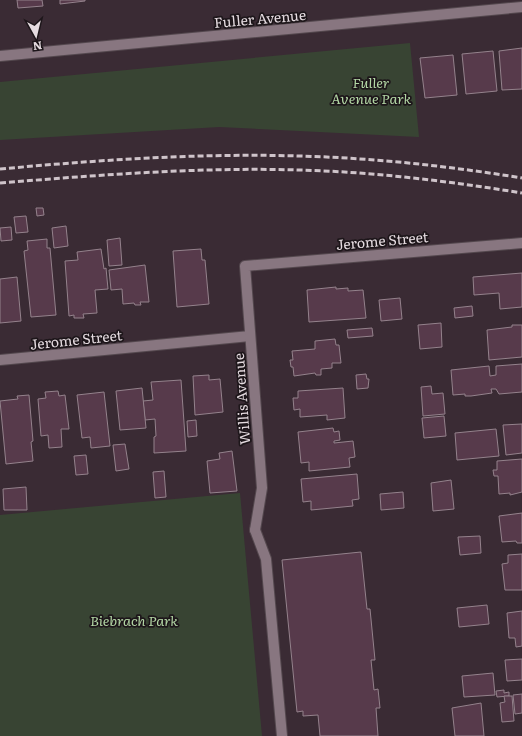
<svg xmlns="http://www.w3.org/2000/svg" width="522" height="736" viewBox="0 0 522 736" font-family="Literata,serif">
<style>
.green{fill:#384433}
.building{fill:#573a4b;stroke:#94828c}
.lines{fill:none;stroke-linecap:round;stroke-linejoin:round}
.pedestrian-casing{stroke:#54484e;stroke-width:12}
.minor-casing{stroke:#54484e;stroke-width:12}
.pedestrian{stroke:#887680;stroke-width:10}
.minor{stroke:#887680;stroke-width:10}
.rail{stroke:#cfc4ca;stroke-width:3;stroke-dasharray:6 3;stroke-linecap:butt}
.labels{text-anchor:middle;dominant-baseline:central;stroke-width:3.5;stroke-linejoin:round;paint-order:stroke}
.street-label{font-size:14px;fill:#e5dbe0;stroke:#1d161a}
.park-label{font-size:14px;font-style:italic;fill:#b3d7a5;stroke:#1d161a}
</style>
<rect width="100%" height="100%" fill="#3a2b34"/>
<!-- green -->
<g class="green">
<polygon points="410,43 419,137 219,127 0,140 0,82"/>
<polygon points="240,493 262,736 0,736 0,515"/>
</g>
<!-- building -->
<g class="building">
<polygon points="17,0 42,0 43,6 18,8"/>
<polygon points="60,0 85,0 85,1 60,4"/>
<polygon points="522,48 522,89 502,90 499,51"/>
<polygon points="493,51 497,91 466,94 462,54"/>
<polygon points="453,55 457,95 425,98 420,58"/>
<polygon points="36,208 43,208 44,215 37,216"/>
<polygon points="26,216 28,232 16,233 14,217"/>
<polygon points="66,226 68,246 54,248 52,228"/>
<polygon points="11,227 12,240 1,241 0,228"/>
<polygon points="120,238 122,265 109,266 107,240"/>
<polygon points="47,239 47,248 50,248 56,315 31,317 24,251 28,250 27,241"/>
<polygon points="101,249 104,269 106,268 108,289 95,290 97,313 83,314 84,318 74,318 74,315 69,316 65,261 78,260 77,252"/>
<polygon points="201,249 202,260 205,260 209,304 177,307 173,251"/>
<polygon points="145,265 149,302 140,302 141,305 135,305 134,303 123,304 122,289 111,290 109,270"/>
<polygon points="522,273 522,307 500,309 499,293 474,295 473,277"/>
<polygon points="17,277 21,321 0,323 0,279"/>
<polygon points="336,287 336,289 348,288 348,291 363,290 366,318 309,322 307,290"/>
<polygon points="400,298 402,319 381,321 379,300"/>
<polygon points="472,306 473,316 455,318 454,308"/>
<polygon points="441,323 442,347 420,349 418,325"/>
<polygon points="512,325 522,325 522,357 489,360 487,330 512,327"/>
<polygon points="372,328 373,336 348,338 347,330"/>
<polygon points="335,339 336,345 339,345 341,363 332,363 332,368 321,369 321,375 316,375 315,373 294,376 293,367 291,367 290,360 293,360 292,351 315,349 315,341"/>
<polygon points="522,364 522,392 499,394 496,389 491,389 492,393 471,396 465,396 465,394 453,395 451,370 489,366 490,376 496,375 496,366"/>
<polygon points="366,374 367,379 369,379 368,388 357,389 356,375"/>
<polygon points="209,375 209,380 220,379 223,412 195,415 193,376"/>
<polygon points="181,380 186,451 154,453 154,437 156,436 155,419 145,420 143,401 153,400 151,382"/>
<polygon points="431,386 432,394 443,393 445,414 423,416 421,387"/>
<polygon points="142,388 146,428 120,430 116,391"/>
<polygon points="343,388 345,418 327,420 327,415 300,417 300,409 294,410 293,398 298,398 298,391"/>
<polygon points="58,391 59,396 65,395 69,429 61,429 62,447 49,448 48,435 41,436 38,399 46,398 45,392"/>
<polygon points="104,392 110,446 91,448 90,437 82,438 77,395"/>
<polygon points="29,395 33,441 31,442 33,461 6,464 0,401 18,399 17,396"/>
<polygon points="444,416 446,436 424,438 422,418"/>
<polygon points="196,420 197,436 188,437 187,421"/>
<polygon points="522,424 522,453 506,455 503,425"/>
<polygon points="333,428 334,432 339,431 340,440 334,441 334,443 353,441 355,457 349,458 350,467 309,471 309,462 301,463 298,432"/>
<polygon points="496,429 499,456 457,460 455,433"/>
<polygon points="125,444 129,469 116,471 113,445"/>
<polygon points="232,451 237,491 210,493 207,461 220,459 219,453"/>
<polygon points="86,455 88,474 76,475 74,456"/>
<polygon points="522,459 522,492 510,495 510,493 499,494 498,476 494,476 493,470 497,470 497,461"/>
<polygon points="164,471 166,497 155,498 153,472"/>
<polygon points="357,474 359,499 352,500 353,506 311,510 311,501 303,502 301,479"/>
<polygon points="451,480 454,509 433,511 431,483"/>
<polygon points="26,487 27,510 4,510 3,489"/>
<polygon points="403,492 404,508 381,510 380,494"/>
<polygon points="522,513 522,543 517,543 516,541 502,542 499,516"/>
<polygon points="480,536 481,553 460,555 458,537"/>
<polygon points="361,552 367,609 370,609 375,660 371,660 374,690 378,689 380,708 376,708 378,736 320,736 318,715 303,716 303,711 297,712 282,560"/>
<polygon points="522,554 522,590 505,590 502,564 508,563 508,555"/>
<polygon points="487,605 489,624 459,627 457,608"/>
<polygon points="522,611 522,646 516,647 515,638 509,638 507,613"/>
<polygon points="522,659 522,680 507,681 505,660"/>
<polygon points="493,673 495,695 464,697 462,676"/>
<polygon points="504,690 504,693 509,692 509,696 497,697 496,691"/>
<polygon points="522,694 522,713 515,714 513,695"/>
<polygon points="504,696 512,696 514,721 502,722 500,703 505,702"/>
<polygon points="481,703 484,736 455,736 452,708"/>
</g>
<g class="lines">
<defs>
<polyline id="pedestrian" points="255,530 266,559 282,736"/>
<g id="minor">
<polyline points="0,56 522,7"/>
<polyline points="0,360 250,336"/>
<polyline points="255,530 262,488 245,266 522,243"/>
</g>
</defs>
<!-- pedestrian casing -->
<use href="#pedestrian" class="pedestrian-casing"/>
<!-- minor casing -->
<use href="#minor" class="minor-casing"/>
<!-- pedestrian -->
<use href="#pedestrian" class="pedestrian"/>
<!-- minor -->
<use href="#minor" class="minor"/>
<!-- rail -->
<g class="rail">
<path d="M0,169c99,-9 199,-16 299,-13 75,2 149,10 223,22"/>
<path d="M0,183c99,-8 199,-16 299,-13 75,2 149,11 223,23"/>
</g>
</g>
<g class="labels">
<!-- street labels -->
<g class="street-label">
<text transform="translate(260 18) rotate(-5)">Fuller Avenue</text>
<text transform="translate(382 240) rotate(-5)">Jerome Street</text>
<text transform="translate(76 339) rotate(-6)">Jerome Street</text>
<text transform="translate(241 399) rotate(-94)">Willis Avenue</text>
</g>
<!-- park labels -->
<g class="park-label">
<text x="371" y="82">Fuller<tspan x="371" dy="16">Avenue Park</tspan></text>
<text x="134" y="620">Biebrach Park</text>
</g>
</g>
<!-- north arrow -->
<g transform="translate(36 36) rotate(172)" stroke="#1d161a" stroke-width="3" paint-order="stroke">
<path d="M0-3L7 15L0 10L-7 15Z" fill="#e5dbe0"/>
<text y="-6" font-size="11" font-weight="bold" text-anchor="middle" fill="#e5dbe0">N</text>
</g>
</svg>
